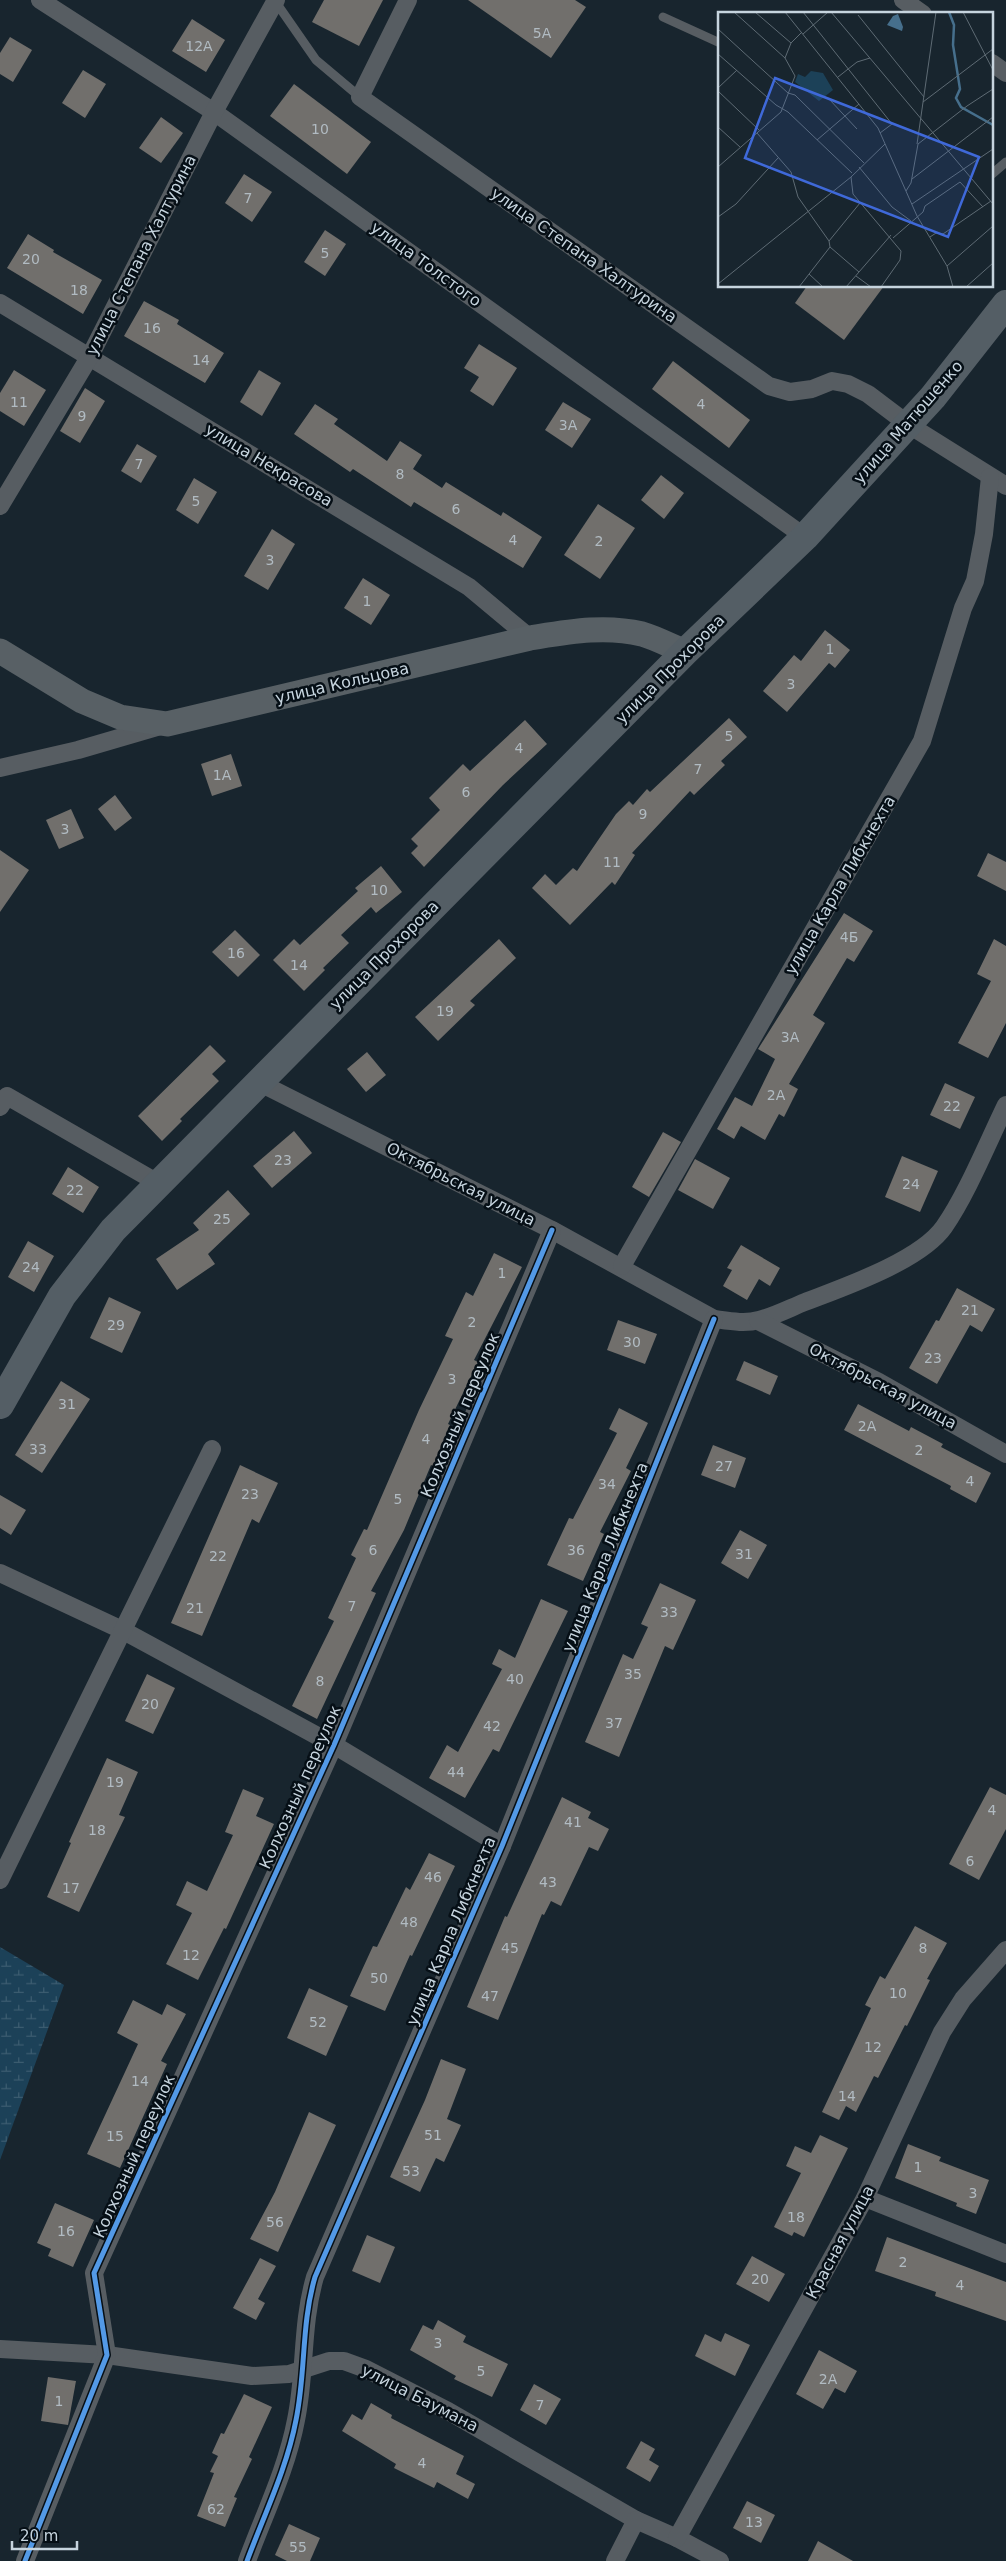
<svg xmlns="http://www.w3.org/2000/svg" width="1006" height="2561" viewBox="0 0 1006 2561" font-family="'DejaVu Sans',sans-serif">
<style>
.wetland{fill:url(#wetland-marsh)}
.building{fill:#716f6c}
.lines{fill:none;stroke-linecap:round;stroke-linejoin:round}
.lane{stroke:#575d62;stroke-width:9}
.street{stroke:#575d62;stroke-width:18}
.secondary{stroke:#586065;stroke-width:25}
.primary{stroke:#545e65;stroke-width:28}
.cycleway-casing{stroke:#060f16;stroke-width:8}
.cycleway{stroke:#5399e6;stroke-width:5}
.labels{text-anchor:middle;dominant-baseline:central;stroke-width:5;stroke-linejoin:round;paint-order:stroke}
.number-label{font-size:14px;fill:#b1bbc2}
.street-label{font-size:16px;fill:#c6d4de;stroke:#060f16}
.inset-river{fill:none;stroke:#466f8c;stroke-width:2.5}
.inset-road{fill:none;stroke:#5e6b74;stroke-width:1}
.view{fill:#3f69d9;fill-opacity:0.15;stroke:#3f69d9;stroke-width:2.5}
.inset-edge{fill:none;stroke:#c6d4de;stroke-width:2.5}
</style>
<defs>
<pattern id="wetland-marsh" width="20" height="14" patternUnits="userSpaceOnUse" patternTransform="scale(1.25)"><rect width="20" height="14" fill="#1c4158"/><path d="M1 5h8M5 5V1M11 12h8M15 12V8" fill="none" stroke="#3c5c70"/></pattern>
</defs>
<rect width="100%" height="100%" fill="#18252e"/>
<!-- wetland -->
<polygon class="wetland" points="0,1947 64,1985 0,2160"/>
<!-- building -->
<g class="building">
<polygon points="324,0 383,0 359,46 312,22"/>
<polygon points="468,0 575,0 586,7 551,58"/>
<polygon points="192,19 225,40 206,72 172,51"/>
<polygon points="10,37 32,50 13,82 0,74 0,53"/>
<polygon points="83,70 106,84 85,118 62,103"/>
<polygon points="294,84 371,142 347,174 270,116"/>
<polygon points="161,117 183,133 161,163 139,148"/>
<polygon points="244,174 272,192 252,222 225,203"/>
<polygon points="325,230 346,244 325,276 304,262"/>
<polygon points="28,234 54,250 53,252 102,280 83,314 7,268"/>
<polygon points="807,286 884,286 844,340 795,303"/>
<polygon points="144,301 179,320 177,324 224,353 205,383 124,336"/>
<polygon points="479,344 517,368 493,406 470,391 479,377 464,368"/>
<polygon points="673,361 750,420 729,448 652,389"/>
<polygon points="14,370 46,390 24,426 0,411 0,393"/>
<polygon points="259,370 281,383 262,416 240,402"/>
<polygon points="85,388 105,401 80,443 60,431"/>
<polygon points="563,402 591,419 572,448 545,430"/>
<polygon points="315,404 338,419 334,424 387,461 400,441 422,455 413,469 442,488 446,482 501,516 503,512 542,537 523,568 414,502 411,507 353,469 350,472 294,434"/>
<polygon points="137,444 157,456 141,483 121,471"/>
<polygon points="661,475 684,493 664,519 641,500"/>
<polygon points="194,478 217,492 198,524 176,510"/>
<polygon points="598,504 635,528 600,579 564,555"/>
<polygon points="272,529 295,544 268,590 244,576"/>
<polygon points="363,578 390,595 371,625 344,608"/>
<polygon points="825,630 850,650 835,668 829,663 787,712 763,691 794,655 801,661"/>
<polygon points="729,718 747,737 721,761 725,765 694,795 690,791 632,853 635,855 615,885 612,882 570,925 532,888 545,874 556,885 573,868 577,871 616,814 629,801 633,805 647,789 650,792"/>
<polygon points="525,720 547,744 503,785 424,867 411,853 418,846 411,839 440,810 429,798 463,764 470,771"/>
<polygon points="231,754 242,786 212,796 201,764"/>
<polygon points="115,795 132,818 115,831 98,809"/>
<polygon points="71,809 84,838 59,849 46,820"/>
<polygon points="0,850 29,870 0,912"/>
<polygon points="988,853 1006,862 1006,891 977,876"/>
<polygon points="381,866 402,892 376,913 371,907 341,935 349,943 323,968 325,970 304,991 273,960 294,939 300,945 358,891 355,888"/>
<polygon points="844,913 873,931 854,962 847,958 813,1015 825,1023 789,1084 798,1089 784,1117 779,1114 765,1140 741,1126 734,1139 717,1129 735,1097 752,1106 775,1059 758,1049"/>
<polygon points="235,930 260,955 238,977 212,952"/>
<polygon points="499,939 516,958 470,1001 475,1005 438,1041 415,1017"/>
<polygon points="994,939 1006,946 1006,1023 988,1058 958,1043 991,981 977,974"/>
<polygon points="210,1045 226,1061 212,1074 219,1081 180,1119 182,1121 162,1141 138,1116"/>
<polygon points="367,1052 386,1075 366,1092 347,1069"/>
<polygon points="945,1083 975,1097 960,1129 930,1115"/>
<polygon points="294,1131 312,1153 272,1188 253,1166"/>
<polygon points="663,1132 681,1142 649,1197 632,1187"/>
<polygon points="902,1156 938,1171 920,1212 885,1197"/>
<polygon points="695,1159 730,1178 713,1209 678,1190"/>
<polygon points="68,1167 99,1187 83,1213 52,1194"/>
<polygon points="228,1190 250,1214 208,1254 215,1264 177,1290 156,1259 199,1230 193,1223"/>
<polygon points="28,1241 54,1256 34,1292 8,1277"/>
<polygon points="741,1245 780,1268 770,1286 759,1279 747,1300 723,1286 732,1270 727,1268"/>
<polygon points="494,1253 522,1267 474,1360 478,1362 448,1424 450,1425 433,1466 431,1465 404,1530 371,1591 376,1593 317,1719 292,1706 334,1621 328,1618 356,1558 351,1555 364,1529 367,1530 419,1410 453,1339 445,1336 466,1292 473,1296"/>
<polygon points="957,1288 995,1309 982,1332 970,1325 937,1384 909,1368 936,1320 939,1321"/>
<polygon points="109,1297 141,1312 122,1353 90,1338"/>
<polygon points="618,1320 657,1334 645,1364 607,1350"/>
<polygon points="744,1361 778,1376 770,1395 736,1380"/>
<polygon points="61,1381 90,1399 42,1473 15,1455"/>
<polygon points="858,1404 909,1431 911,1427 943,1444 941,1447 991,1473 976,1503 950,1489 951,1486 844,1430"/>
<polygon points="619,1408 648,1423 626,1468 631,1471 600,1532 604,1534 583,1581 547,1565 569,1518 573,1519 617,1433 609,1429"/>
<polygon points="713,1445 746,1458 735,1488 701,1475"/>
<polygon points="240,1465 278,1483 259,1523 252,1519 202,1636 171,1623"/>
<polygon points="0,1495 26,1510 11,1535 0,1528"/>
<polygon points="740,1530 767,1545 748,1579 721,1563"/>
<polygon points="660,1583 696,1600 673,1650 665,1646 619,1757 585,1742 623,1654 633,1659 648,1627 641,1624"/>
<polygon points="541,1599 568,1611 499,1752 493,1749 465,1798 429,1778 447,1745 458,1752 502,1669 492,1664 499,1649 515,1658"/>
<polygon points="147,1674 175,1688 153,1734 125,1721"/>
<polygon points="107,1758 138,1772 119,1815 125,1817 79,1912 47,1897 71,1843 69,1842"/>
<polygon points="990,1787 1006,1795 1006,1829 979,1880 949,1864"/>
<polygon points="243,1789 264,1798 256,1816 274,1824 226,1929 224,1928 198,1980 166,1964 192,1913 176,1905 187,1881 207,1891 233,1835 225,1832"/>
<polygon points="562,1797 591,1812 588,1818 609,1829 598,1851 589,1847 561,1906 551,1901 544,1915 542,1914 498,2020 467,2007 505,1916 507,1917"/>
<polygon points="429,1853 455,1866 412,1956 410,1955 385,2011 350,1996 373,1946 377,1947 406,1887 410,1890"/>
<polygon points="915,1926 947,1943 927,1979 930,1980 907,2026 905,2025 878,2078 874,2076 856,2112 846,2106 839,2120 822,2112 871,2008 865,2005 880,1976 885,1979"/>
<polygon points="309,1988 348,2006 326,2056 287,2038"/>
<polygon points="133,2000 162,2015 167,2004 186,2014 161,2061 167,2064 120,2168 87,2154 138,2044 117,2033"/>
<polygon points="441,2059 466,2069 447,2119 461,2125 444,2162 436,2158 420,2192 390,2177 425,2100"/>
<polygon points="309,2112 336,2125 278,2252 250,2239 275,2192"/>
<polygon points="820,2135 848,2148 804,2237 794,2232 792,2236 774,2227 801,2173 786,2166 795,2146 811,2153"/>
<polygon points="908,2144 941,2157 939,2161 989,2180 976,2214 956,2206 957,2203 895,2178"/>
<polygon points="55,2203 94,2220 73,2267 48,2256 51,2249 37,2243"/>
<polygon points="367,2235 395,2247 380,2283 352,2271"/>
<polygon points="887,2237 1006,2282 1006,2321 935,2296 936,2292 875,2271"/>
<polygon points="752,2256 785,2274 769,2302 736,2284"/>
<polygon points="260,2258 276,2266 258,2299 265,2303 256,2320 233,2308"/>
<polygon points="438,2320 466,2336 463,2342 508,2364 492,2397 454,2379 456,2376 410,2350 423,2325 433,2330"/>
<polygon points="725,2333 750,2345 735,2376 695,2356 705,2334 721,2342"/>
<polygon points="819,2350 857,2371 845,2393 835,2388 823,2409 796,2394"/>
<polygon points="48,2377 76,2381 68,2425 41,2421"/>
<polygon points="534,2384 561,2399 546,2425 520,2410"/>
<polygon points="244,2394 272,2407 249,2457 252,2459 234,2497 237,2498 225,2527 197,2516 214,2473 210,2472 218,2456 212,2453 221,2433 224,2434"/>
<polygon points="371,2403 392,2415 391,2418 464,2456 456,2474 475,2484 468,2499 437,2482 434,2488 394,2468 396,2464 342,2431 352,2414 362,2420"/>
<polygon points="641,2441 655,2449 649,2460 659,2466 650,2482 626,2468"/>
<polygon points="747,2501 775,2515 761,2543 733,2528"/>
<polygon points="289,2524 320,2538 310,2561 287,2561 275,2555"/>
<polygon points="818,2541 853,2561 808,2561"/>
</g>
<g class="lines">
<!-- lane -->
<g class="lane">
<polyline points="275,1 316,60 360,97"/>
<polyline points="663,17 720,43"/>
<polyline points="992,174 1006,162"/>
</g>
<!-- street -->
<g class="street">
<polyline points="40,0 214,112 805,537"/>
<polyline points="408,0 360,97 769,386 790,392 812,389 832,381 848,384 868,394 909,425 1006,486"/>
<polyline points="903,0 923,14"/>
<polyline points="992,63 1006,73"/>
<polyline points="0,303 469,587 530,638"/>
<polyline points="0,506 90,356 214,112 276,0"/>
<polyline points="0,768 78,750 160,726"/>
<path d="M258,1082l294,148 162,89c15,2 31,5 45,1 16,-4 31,-12 46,-18 39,-15 115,-41 139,-75 23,-33 44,-85 62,-122"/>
<polyline points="0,1107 7,1096 158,1183"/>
<polyline points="622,1266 922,741 963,608 975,581 984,534 990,477"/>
<polyline points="758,1321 879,1382 1006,1454"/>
<polyline points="0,1573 122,1630 334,1745 502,1846"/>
<polyline points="0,1880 212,1449"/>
<polyline points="865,2198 1006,2254"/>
<polyline points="0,2349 107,2355 252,2376 289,2374 329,2361 344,2361 366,2369 448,2411 636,2520 677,2538 720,2561"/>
<polyline points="677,2538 865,2198 942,2032 963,1999 1006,1950"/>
<polyline points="25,2561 107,2355 94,2273 334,1745 552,1230"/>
<path d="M247,2561c17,-46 40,-93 49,-141 10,-48 5,-95 19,-143l187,-431 212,-527"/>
<polyline points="615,2561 636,2520"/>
</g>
<!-- secondary -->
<path class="secondary" d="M0,651l82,50 38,16 47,7 363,-86c38,-6 74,-13 112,-4 14,4 29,12 43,18"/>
<!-- primary -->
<polyline class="primary" points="0,1405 62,1296 113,1230 685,652 805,537 933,397 1006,304"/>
<defs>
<g id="cycleway">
<polyline points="25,2561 107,2355 94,2273 334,1745 552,1230"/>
<path d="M247,2561c17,-46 40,-93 49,-141 10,-48 5,-95 19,-143l187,-431 212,-527"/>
</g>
</defs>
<!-- cycleway casing -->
<use href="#cycleway" class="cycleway-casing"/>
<!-- cycleway -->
<use href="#cycleway" class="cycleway"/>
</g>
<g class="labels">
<!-- number labels -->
<g class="number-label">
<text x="542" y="33">5А</text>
<text x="199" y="46">12А</text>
<text x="320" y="129">10</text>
<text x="248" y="198">7</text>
<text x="325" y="253">5</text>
<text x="31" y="259">20</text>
<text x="79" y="290">18</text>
<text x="152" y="328">16</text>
<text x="201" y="360">14</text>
<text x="19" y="402">11</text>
<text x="701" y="404">4</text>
<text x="82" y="416">9</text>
<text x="568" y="425">3А</text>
<text x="139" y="464">7</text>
<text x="400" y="474">8</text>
<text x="196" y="501">5</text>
<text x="456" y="509">6</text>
<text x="513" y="540">4</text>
<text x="599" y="541">2</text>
<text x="270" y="560">3</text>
<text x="367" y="601">1</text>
<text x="830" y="649">1</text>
<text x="791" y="684">3</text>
<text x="729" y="736">5</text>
<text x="519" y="748">4</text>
<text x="698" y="769">7</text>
<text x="222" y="775">1А</text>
<text x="466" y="792">6</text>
<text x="643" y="814">9</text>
<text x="65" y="829">3</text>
<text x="612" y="862">11</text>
<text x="379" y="890">10</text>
<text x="849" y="937">4Б</text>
<text x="236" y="953">16</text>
<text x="299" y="965">14</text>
<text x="445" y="1011">19</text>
<text x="790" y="1037">3А</text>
<text x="776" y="1095">2А</text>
<text x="952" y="1106">22</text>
<text x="283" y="1160">23</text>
<text x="911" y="1184">24</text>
<text x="75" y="1190">22</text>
<text x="222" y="1219">25</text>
<text x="31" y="1267">24</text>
<text x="502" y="1273">1</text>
<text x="970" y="1310">21</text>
<text x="472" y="1322">2</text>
<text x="116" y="1325">29</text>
<text x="632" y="1342">30</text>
<text x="933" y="1358">23</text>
<text x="452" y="1379">3</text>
<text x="67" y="1404">31</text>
<text x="867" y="1426">2А</text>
<text x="426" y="1439">4</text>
<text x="38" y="1449">33</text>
<text x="919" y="1450">2</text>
<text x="724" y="1466">27</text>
<text x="970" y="1481">4</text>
<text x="607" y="1484">34</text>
<text x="250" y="1494">23</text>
<text x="398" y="1499">5</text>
<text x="373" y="1550">6</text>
<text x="576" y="1550">36</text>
<text x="744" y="1554">31</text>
<text x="218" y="1556">22</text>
<text x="352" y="1606">7</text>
<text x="195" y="1608">21</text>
<text x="669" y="1612">33</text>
<text x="633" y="1674">35</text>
<text x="515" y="1679">40</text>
<text x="320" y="1681">8</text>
<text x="150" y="1704">20</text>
<text x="614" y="1723">37</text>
<text x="492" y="1726">42</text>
<text x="456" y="1772">44</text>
<text x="115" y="1782">19</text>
<text x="992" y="1810">4</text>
<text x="573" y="1822">41</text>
<text x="97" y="1830">18</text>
<text x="970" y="1861">6</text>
<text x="433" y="1877">46</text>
<text x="548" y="1882">43</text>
<text x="71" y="1888">17</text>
<text x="409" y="1922">48</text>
<text x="510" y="1948">45</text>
<text x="923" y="1948">8</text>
<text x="191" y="1955">12</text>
<text x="379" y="1978">50</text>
<text x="898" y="1993">10</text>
<text x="490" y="1996">47</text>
<text x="318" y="2022">52</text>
<text x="873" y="2047">12</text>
<text x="140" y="2081">14</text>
<text x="847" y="2096">14</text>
<text x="433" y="2135">51</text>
<text x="115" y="2136">15</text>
<text x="918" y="2167">1</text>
<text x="411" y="2171">53</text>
<text x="973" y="2193">3</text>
<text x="796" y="2217">18</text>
<text x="275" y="2222">56</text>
<text x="66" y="2231">16</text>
<text x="903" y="2262">2</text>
<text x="760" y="2279">20</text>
<text x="960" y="2285">4</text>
<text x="438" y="2343">3</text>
<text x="481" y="2371">5</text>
<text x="828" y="2379">2А</text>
<text x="59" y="2401">1</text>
<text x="540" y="2405">7</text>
<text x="422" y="2463">4</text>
<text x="216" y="2509">62</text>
<text x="754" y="2522">13</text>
<text x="298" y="2547">55</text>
</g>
<!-- street labels -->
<g class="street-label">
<text transform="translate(141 255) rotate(-63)">улица Степана Халтурина</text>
<text transform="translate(584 255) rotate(35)">улица Степана Халтурина</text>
<text transform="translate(426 264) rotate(36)">улица Толстого</text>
<text transform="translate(908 422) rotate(-49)">улица Матюшенко</text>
<text transform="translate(269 465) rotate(31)">улица Некрасова</text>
<text transform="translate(670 669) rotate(-45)">улица Прохорова</text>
<text transform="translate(342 683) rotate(-13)">улица Кольцова</text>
<text transform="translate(840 885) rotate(-60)">улица Карла Либкнехта</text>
<text transform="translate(384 955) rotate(-45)">улица Прохорова</text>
<text transform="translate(461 1184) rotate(27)">Октябрьская улица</text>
<text transform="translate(883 1386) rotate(28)">Октябрьская улица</text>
<text transform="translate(460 1415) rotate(-67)">Колхозный переулок</text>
<text transform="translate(605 1557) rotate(-68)">улица Карла Либкнехта</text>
<text transform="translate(300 1787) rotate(-66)">Колхозный переулок</text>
<text transform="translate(451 1931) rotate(-67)">улица Карла Либкнехта</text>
<text transform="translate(134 2156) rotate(-66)">Колхозный переулок</text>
<text transform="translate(840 2242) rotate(-62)">Красная улица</text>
<text transform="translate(420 2398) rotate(27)">улица Баумана</text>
</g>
</g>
<!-- overview -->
<g transform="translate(718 12)">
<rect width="275" height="275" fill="#18252e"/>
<path d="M93,59l12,2 10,17 -14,11 -24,-19 3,-8 7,3z" fill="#1c4158"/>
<path d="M180,2l5,13 -1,4 -15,-6 6,-9z" fill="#466f8c"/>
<path class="inset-river" d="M231,0l5,13 -1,20 7,44 -4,9 5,9 32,18"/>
<path class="inset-road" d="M16,0l51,46M37,0l36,31M67,0l93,116 39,88 30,50 6,21M85,0l89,112 -12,9M113,0l162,192M245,0l30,58M140,3l66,82M0,17l70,64 7,2 69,68M85,22l25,-22M0,42l58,51 12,7 64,61M120,65l19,-15 13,-4M0,76l19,-18M0,79l41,39M111,87l28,30M205,90l70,-53M0,115l22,20M39,121l34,39 7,25 31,44 1,6 29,25M99,128l42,-36M199,132l19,-132M0,155l63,-55 14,-36 -10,-18 6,-15 11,-11M141,155l33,40 19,14M194,167l81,-62M188,179l5,-8 7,-39 49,-38 26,-17M194,192l81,-55M0,205l18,-13 42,-46M212,225l6,-4 7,1 48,-33M175,226l30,-26 2,-6 35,-24 23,25M111,229l31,-38M229,254l46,-40M91,262l14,13M138,264l15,11M0,272l133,-107M81,275l31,-40M128,275l45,-52M163,275l19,-27 1,-9 -48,-57 -2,-17 34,-33M248,275l27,-24"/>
<path class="view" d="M57,66l204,79 -31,80 -203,-79z"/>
<rect width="275" height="275" class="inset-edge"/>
</g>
<!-- scale -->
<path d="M12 2541v8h65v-8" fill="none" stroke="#c6d4de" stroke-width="2.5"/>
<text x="20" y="2541" font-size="15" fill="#c6d4de" stroke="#060f16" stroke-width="4" paint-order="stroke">20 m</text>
</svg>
